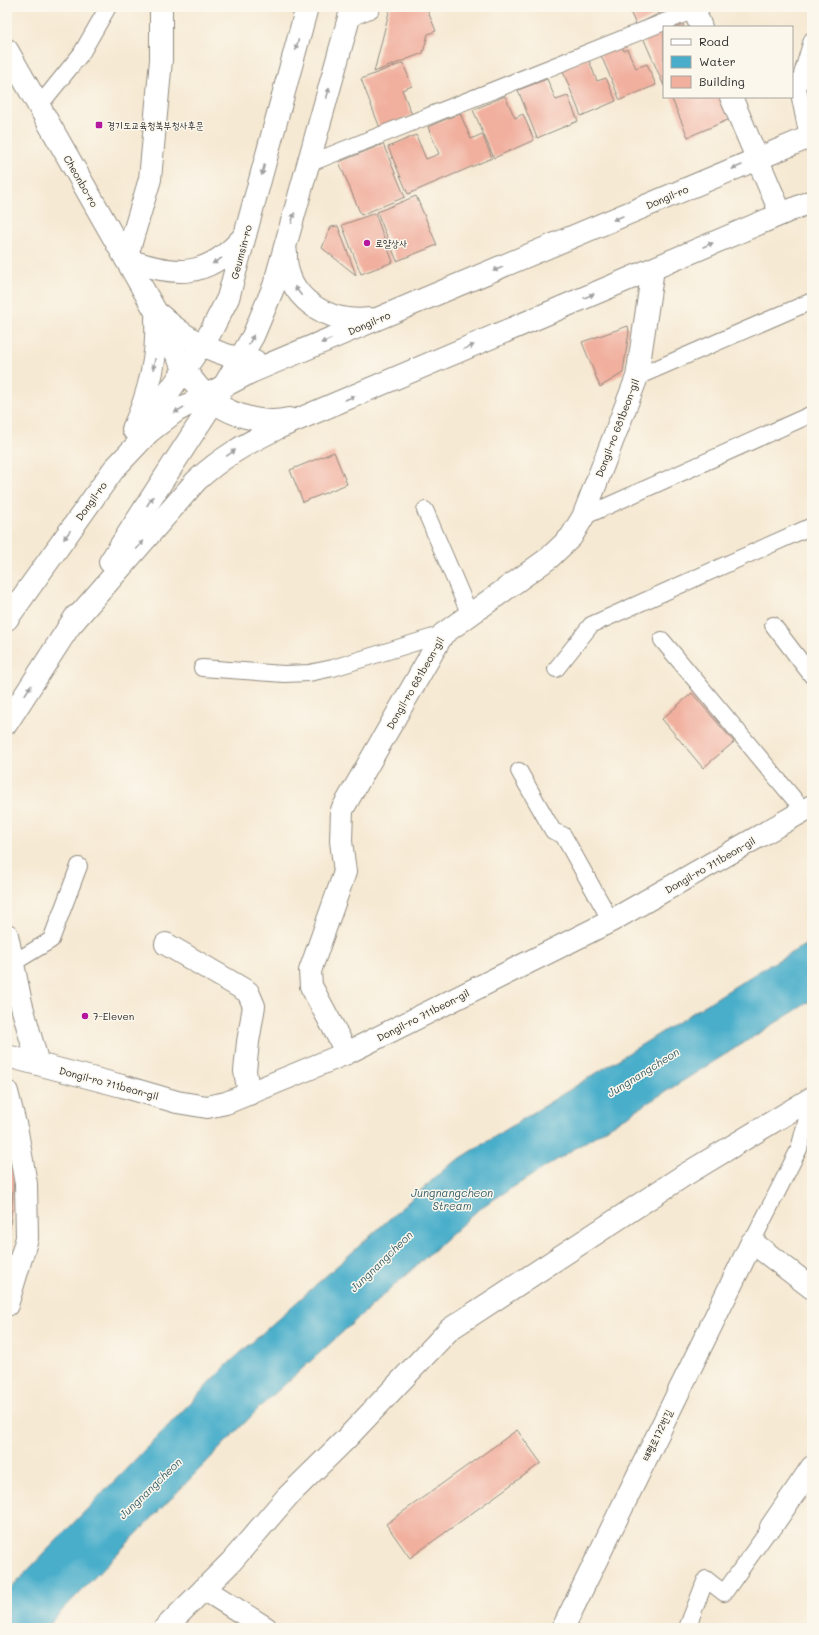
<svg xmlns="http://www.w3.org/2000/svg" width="819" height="1635" viewBox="0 0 819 1635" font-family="Mali,'Poor Story',sans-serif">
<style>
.water{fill:#4aaeca;stroke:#3a6c7a}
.building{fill:#f1af9e}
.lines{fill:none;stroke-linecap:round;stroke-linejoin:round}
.service-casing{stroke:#908a7f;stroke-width:18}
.minor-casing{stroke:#908a7f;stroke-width:24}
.tertiary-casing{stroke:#908a7f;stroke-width:24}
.service{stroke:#fff;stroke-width:16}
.minor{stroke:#fff;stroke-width:22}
.tertiary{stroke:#fff;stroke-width:22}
.oneway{fill:#a0a0a0}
.poi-dot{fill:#b5179e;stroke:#fbf7ec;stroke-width:1.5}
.labels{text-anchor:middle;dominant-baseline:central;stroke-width:3;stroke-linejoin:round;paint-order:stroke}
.poi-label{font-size:10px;fill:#2b2b2b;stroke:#fbf7ec;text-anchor:start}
.street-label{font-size:10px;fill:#2b2b2b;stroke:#fbf7ec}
.water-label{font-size:11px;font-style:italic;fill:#375f6b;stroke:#fbf7ec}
</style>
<rect width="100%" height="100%" fill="#fbf7ec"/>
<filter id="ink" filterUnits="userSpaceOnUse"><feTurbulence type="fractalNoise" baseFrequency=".025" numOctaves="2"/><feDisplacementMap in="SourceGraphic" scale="8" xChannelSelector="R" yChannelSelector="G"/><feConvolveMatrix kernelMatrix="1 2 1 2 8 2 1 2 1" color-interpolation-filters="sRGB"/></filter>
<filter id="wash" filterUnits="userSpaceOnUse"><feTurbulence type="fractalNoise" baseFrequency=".012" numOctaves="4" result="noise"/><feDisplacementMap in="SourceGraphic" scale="16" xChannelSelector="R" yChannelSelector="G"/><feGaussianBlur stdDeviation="0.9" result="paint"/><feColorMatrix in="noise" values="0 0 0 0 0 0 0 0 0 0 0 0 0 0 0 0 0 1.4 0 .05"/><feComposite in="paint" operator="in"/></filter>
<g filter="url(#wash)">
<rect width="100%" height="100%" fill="#f6e9d3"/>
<!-- water -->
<polygon class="water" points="812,941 812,1000 480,1208 262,1405 45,1628 7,1628 7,1592 25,1573 228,1364 448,1166 761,970"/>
<g id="blocks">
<!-- building -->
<g class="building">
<polygon points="392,7 426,7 436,31 428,34 423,53 374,72 390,8"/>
<polygon points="628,7 672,7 636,25"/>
<polygon points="680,18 684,27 664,27 664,86 642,35"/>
<polygon points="620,43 624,51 627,49 636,68 647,64 656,85 620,100 600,53"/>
<polygon points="588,58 597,81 606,78 616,101 581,116 562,69"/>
<polygon points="403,63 412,86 402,90 412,115 380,128 361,79"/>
<polygon points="547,79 556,100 568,96 578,121 537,138 518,90"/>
<polygon points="505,96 515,118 523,114 534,140 494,158 473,110"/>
<polygon points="671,97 721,97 730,119 688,137"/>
<polygon points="460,113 471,139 482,134 492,158 408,194 388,147 416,135 426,159 439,154 428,127"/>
<polygon points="383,144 405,197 361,215 339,162"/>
<polygon points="416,196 437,245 397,261 377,212"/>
<polygon points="375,213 393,262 361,274 342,225"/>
<polygon points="338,226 356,275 322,248 331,227"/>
<polygon points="628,326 629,331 623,373 600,387 582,342"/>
<polygon points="334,452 347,484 303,502 290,470"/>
<polygon points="692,693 734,742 703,768 662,719"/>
<polygon points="7,1124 14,1179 8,1252 7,1252"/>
<polygon points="517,1430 541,1463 410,1558 386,1524"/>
</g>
</g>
</g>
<g filter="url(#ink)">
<use href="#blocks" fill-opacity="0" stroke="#908a7f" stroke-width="1"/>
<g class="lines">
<defs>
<g id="service">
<polyline points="39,106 81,54 108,7"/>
<polyline points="808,138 798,88 812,40"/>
<polyline points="308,164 702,7"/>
<polyline points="637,377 812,301"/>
<polyline points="425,510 470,615"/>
<polyline points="583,517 812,414"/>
<polyline points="773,625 812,676"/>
<polyline points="662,640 804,811"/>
<polyline points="202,668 284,674 309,673 333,668 443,634"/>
<polyline points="556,669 591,625 812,526"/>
<polyline points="519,771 553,831 563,835 611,921"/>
<polyline points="13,963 51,940 79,866"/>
<polyline points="752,1242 799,1149 812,1099"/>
<polyline points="687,1628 706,1579 724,1593 771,1527"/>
</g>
<g id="minor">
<polyline points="693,7 701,27"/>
<polyline points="350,15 369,7"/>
<polyline points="7,50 156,312"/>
<polyline points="731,97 781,214"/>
<polyline points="126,259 150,179 161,60 161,7"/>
<polyline points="7,935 21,1003 38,1064"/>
<polyline points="166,944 248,992 254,1006 248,1042 245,1071 249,1094"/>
<polyline points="347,1053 311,986 310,971 345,872 341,841 342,810 443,634 549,558 571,537 583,517 637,377 653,269"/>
<polyline points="7,1056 122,1086 177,1102 207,1107 226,1103 347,1053 611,921 812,806"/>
<polyline points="7,1092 17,1132 26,1184 27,1238 7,1305"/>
<polyline points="771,1527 812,1467"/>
<polyline points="204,1589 266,1628"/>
<polyline points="165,1628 231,1562 286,1498 345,1440 450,1329 683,1176 812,1098"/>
<polyline points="563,1628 752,1242 812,1288"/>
</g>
<g id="tertiary">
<path d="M286,252c-2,45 42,73 84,67"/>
<path d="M126,259c50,18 82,20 119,-24"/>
<path d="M156,312c21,44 39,92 90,105 14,4 30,5 43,2"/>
<path d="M160,315c26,24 59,42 95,46"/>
<polyline points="145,426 210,333 228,298 307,7"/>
<path d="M133,429c16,-35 25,-72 23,-110"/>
<polyline points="110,562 225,384 253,336 274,286 352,7"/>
<polyline points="7,619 114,469 149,432 176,411 251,372 812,136"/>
<path d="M68,628l128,-147c26,-24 51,-38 82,-53l534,-227"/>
<polyline points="7,723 76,616"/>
</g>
</defs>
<!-- service casing -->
<use href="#service" class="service-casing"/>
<!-- minor casing -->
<use href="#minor" class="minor-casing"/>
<!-- tertiary casing -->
<use href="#tertiary" class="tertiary-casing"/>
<!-- service -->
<use href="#service" class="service"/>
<!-- minor -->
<use href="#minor" class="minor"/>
<!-- tertiary -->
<use href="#tertiary" class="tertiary"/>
</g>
<!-- one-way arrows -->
<defs><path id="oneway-solid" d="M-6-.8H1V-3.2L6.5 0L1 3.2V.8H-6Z"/></defs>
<g class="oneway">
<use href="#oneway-solid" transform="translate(297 45) rotate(105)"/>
<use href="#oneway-solid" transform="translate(328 93) rotate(-74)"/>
<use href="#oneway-solid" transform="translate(737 167) rotate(157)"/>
<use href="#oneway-solid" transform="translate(263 170) rotate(105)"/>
<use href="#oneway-solid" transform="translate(293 218) rotate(-74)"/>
<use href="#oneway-solid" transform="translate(618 218) rotate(157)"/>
<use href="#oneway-solid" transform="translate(708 245) rotate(-23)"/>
<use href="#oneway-solid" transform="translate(217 261) rotate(149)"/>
<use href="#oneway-solid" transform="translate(498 269) rotate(157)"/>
<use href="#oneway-solid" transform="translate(298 291) rotate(-127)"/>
<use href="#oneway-solid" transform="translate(589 296) rotate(-23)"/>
<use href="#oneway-solid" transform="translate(251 340) rotate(-63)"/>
<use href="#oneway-solid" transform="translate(326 341) rotate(157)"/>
<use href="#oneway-solid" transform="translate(469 347) rotate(-23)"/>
<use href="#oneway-solid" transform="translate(154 364) rotate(101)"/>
<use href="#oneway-solid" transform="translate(350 398) rotate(-23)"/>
<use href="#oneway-solid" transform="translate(179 410) rotate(148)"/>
<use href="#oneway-solid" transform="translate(231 453) rotate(-35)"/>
<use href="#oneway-solid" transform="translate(150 501) rotate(-57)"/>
<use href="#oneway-solid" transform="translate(67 535) rotate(126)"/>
<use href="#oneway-solid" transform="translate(140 545) rotate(-49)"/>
<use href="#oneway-solid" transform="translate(28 690) rotate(-57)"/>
</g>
</g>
<!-- markers -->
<g class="poi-dot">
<rect x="95" y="121" width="8" height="8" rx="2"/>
<circle cx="367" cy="243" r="4"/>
<circle cx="85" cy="1016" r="4"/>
</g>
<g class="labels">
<!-- poi labels -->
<g class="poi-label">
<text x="107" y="125">경기도교육청북부청사후문</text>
<text x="375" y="243">로얄상사</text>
<text x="93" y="1016">7-Eleven</text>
</g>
<!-- street labels -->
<g class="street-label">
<text transform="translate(81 181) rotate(60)">Cheonbo-ro</text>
<text transform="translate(667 197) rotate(-23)">Dongil-ro</text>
<text transform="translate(241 252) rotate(-75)">Geumsin-ro</text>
<text transform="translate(369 323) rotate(-23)">Dongil-ro</text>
<text transform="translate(617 428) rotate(-69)">Dongil-ro 681beon-gil</text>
<text transform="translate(91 501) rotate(-54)">Dongil-ro</text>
<text transform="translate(415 683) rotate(-60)">Dongil-ro 681beon-gil</text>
<text transform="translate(710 865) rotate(-30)">Dongil-ro 711beon-gil</text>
<text transform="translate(423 1015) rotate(-27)">Dongil-ro 711beon-gil</text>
<text transform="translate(109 1083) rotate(15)">Dongil-ro 711beon-gil</text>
<text transform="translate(657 1435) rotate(-64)">태평로172번길</text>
</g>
<!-- water labels -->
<g class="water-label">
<text transform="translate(643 1072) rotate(-32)">Jungnangcheon</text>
<text x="452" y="1192">Jungnangcheon<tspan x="452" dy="13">Stream</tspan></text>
<text transform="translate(381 1261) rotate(-44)">Jungnangcheon</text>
<text transform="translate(150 1488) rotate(-44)">Jungnangcheon</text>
</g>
</g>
<!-- margin -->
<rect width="819" height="1635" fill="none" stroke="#fbf7ec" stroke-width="24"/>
<!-- legend -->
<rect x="663" y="26" width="130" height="72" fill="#fbf7ec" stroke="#a8a59f"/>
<rect x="671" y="39" width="20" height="6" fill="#ffffff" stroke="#a8a59f"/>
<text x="699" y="46" font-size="12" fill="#2b2b2b">Road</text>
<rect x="671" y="56" width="20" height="12" fill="#4aaeca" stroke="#a8a59f"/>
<text x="699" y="66" font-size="12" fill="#2b2b2b">Water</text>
<rect x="671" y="76" width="20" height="12" fill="#f1af9e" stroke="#a8a59f"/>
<text x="699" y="86" font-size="12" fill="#2b2b2b">Building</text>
</svg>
